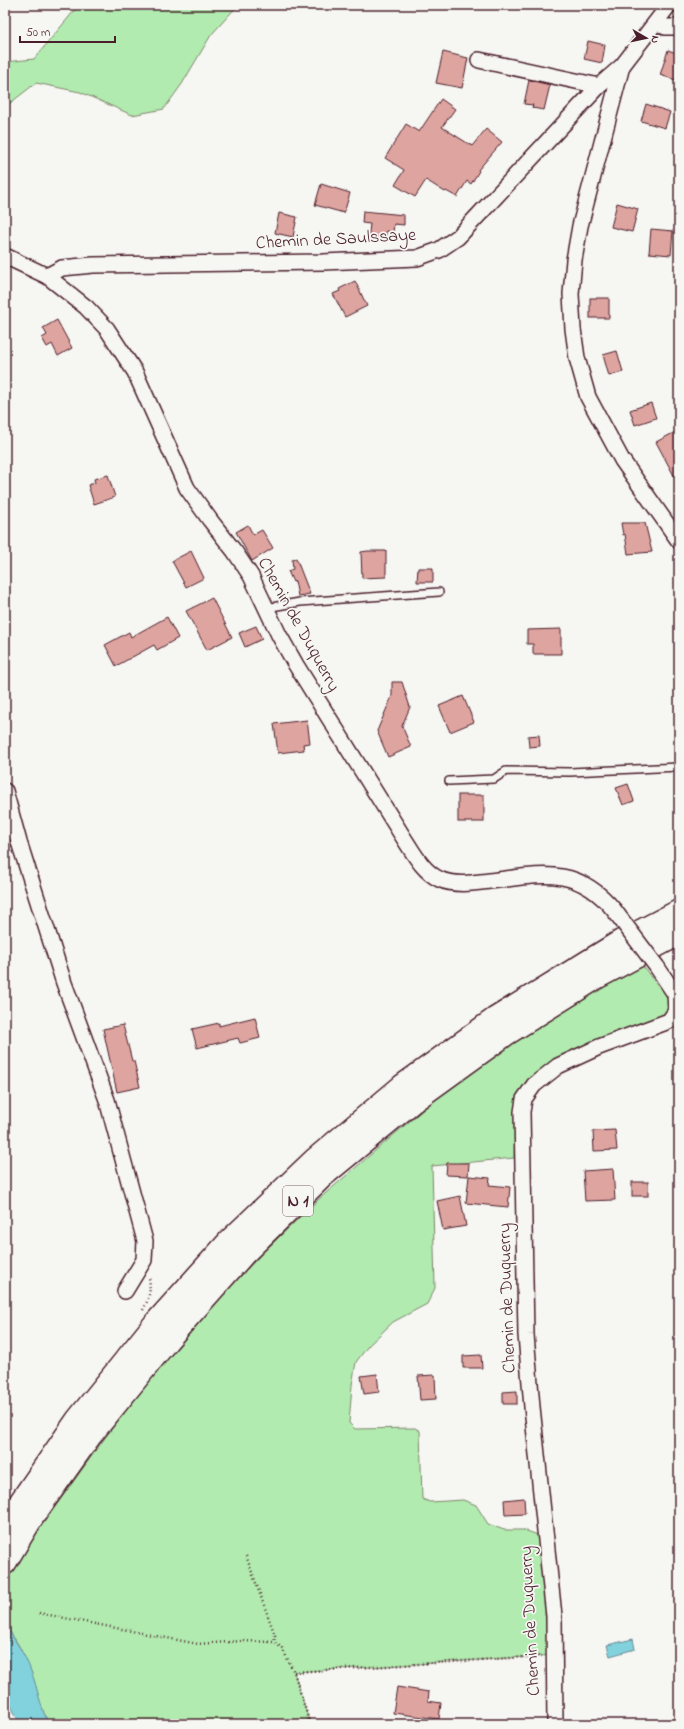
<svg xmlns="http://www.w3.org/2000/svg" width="684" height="1729" viewBox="0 0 684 1729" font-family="'Indie Flower',sans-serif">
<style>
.green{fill:#b1ebaf;stroke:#7e856d}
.water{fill:#81d2dc;stroke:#6b8a95}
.building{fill:#dea4a0;stroke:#4a1f2b}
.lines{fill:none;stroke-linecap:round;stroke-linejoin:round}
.service-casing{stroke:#4a1f2b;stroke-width:10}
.minor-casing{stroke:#4a1f2b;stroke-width:18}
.trunk-casing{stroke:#4a1f2b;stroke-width:25}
.path{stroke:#4a1f2b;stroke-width:2.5;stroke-dasharray:1 3;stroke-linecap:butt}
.service{stroke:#f6f6f2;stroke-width:7}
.minor{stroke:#f6f6f2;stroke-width:15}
.trunk{stroke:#f6f6f2;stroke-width:22}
.minor-bridge-casing{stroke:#4a1f2b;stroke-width:18;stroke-linecap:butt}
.minor-bridge{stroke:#f6f6f2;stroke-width:15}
.labels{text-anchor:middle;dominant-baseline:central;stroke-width:3.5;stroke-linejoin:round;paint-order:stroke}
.shield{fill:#f6f6f2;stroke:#7e6067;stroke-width:1}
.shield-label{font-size:17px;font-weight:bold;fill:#4a1f2b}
.street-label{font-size:18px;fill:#4a1f2b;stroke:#f6f6f2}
</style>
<rect width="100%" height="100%" fill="#f6f6f2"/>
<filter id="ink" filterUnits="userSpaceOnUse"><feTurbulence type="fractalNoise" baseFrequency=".025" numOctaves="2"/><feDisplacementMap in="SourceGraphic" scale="8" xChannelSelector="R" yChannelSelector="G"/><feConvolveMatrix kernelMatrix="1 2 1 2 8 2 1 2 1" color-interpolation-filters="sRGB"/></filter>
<g filter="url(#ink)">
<!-- green -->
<g class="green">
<polygon points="79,5 238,5 211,35 182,84 164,109 132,115 80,92 36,83 5,107 5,62 34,59"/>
<path d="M643,966c4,5 7,11 12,16 10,12 20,15 11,32l-138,69 -8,7 -4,10 -2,58 -82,8 3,122 -8,16 -34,18 -25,24 -12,16 -4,23 -3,38 6,6 60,-1 5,3 2,68 8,3 33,-2 13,5 12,19 16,6h20l22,8 9,117 -261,17 16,52h-261l-6,-12 -24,-66 -14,-22v-45l28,-42 74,-102 44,-56 56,-66 54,-59 58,-55 155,-133 99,-63z"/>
</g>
<!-- water -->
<g class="water">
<path d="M5,1624c9,15 20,30 26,47 7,18 9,36 18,53h-29l-15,-30z"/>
<polygon points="633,1639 635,1649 610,1656 607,1645"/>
</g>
<!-- building -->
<g class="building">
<polygon points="588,41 605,45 602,63 584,59"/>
<polygon points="668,50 679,54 679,81 660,75"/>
<polygon points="443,52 468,58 462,88 436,83"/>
<polygon points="529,80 550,85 544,110 532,108 533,105 524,104"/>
<polygon points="441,99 455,109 442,127 472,146 486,129 502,142 478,170 479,171 471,184 467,181 457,197 446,191 445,192 426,180 415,197 395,185 404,170 385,158 406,124 419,132"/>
<polygon points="646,104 670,112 665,128 641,121"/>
<polygon points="321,184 350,193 344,213 315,205"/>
<polygon points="617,203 638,209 632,232 611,227"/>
<polygon points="363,211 404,215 404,225 394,224 393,232 386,231 386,237 379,237 378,242 368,241 370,224 362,223"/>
<polygon points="279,213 297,217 293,237 275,233"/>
<polygon points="651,229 673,231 671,255 649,253"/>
<polygon points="355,281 367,306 345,317 333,294 340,291 339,289"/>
<rect x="590" y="298" width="19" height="20"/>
<polygon points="57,320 72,348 58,356 52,344 47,347 42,338 47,335 43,328"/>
<polygon points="617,351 623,372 609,376 603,355"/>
<polygon points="651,403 656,418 635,425 630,410"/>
<polygon points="679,430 679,485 656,442"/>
<polygon points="108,475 115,497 94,504 88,485 95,483 94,479"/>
<polygon points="621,523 645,523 652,552 628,554 625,534 623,535"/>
<polygon points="248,525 253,535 262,530 273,548 252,561 236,532"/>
<polygon points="191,551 204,578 186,587 172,561"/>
<polygon points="368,551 386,551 386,577 362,578 361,552"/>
<polygon points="296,558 310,594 298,596 295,581 293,582 288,571 293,569 292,560"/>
<polygon points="418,568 433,568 433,582 417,582"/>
<polygon points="212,598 232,637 207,650 186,611"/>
<polygon points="167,617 178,638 157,650 154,645 116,666 105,645 129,632 131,637"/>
<polygon points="256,626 262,639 245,647 239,633"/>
<polygon points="561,629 561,654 533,654 533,644 527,644 527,630"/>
<polygon points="392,682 402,682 410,707 402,726 411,747 388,757 377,731 392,696"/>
<polygon points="463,696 474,722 450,732 439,706"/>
<polygon points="307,720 310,743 303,744 304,750 278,753 274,724"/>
<polygon points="539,735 540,746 529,747 528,736"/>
<polygon points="628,784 634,801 623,805 616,788"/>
<rect x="458" y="795" width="26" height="27"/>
<polygon points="255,1017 260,1038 240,1043 238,1038 197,1048 192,1029 219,1023 219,1026"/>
<polygon points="123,1025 132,1061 134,1061 140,1087 117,1092 103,1029"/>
<polygon points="615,1130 617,1150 594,1151 593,1131"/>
<polygon points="447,1163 469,1163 468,1176 446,1175"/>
<polygon points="613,1169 615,1200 585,1201 583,1171"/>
<polygon points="469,1176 490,1178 489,1185 510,1187 508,1207 466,1203"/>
<rect x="632" y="1182" width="16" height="14"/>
<polygon points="460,1196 466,1226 443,1230 437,1201"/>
<polygon points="481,1355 482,1368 463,1368 463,1356"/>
<polygon points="377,1374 379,1392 364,1394 361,1376"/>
<polygon points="435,1375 436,1399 420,1400 418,1376"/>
<polygon points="517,1391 517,1404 503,1404 503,1392"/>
<polygon points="524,1498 525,1514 505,1515 504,1500"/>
<polygon points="397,1687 429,1692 428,1701 441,1703 439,1719 393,1713"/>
</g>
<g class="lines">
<defs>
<g id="service">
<polyline points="266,608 300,602 439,592"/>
<polyline points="449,781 494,779 506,771 570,772 679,767"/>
</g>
<g id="minor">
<polyline points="657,22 665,27 679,27"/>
<polyline points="479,60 599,86"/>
<polyline points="622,66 580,226 574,260 571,294 573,329 577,358 588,397 622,460 679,541"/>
<path d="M5,256l42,20 39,31 21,22 28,43 52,116 23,32 25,32 16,24 28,59 17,30 109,175c9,14 18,31 34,39 13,6 28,5 42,3 53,-5 93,-21 133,28"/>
<polyline points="47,276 62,268 93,265 323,262 417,258 439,250 458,237 599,86 622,66 669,5"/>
<polyline points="5,791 19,842 64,983 107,1100 145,1241 144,1260 125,1291"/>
<polyline points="555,1724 554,1616 532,1407 526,1335 522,1112 524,1099 534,1085 558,1066 599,1047 669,1021 676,1011 675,994 657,967"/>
</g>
<g id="trunk">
<polyline points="5,1524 77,1420 156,1322 229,1241 314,1160 402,1086 496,1018 621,941 679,911"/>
<polyline points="5,1563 32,1518 91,1435 168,1340 244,1254 324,1175 415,1100 505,1035 598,977 679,934"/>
</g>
</defs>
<!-- service casing -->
<use href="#service" class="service-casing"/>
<!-- minor casing -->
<use href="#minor" class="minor-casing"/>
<!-- trunk casing -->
<use href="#trunk" class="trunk-casing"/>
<!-- path -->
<g class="path">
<path d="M143,1310c6,-11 8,-20 6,-33"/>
<polyline points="246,1556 275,1635 274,1642"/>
<polyline points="39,1613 198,1644 242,1641 274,1642 282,1648 294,1672 310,1724"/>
<polyline points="294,1672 542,1656"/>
</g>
<!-- service -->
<use href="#service" class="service"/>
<!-- minor -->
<use href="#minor" class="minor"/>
<!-- trunk -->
<use href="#trunk" class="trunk"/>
<defs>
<polyline id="minor-bridge" points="614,910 657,967"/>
</defs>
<!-- minor-bridge casing -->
<use href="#minor-bridge" class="minor-bridge-casing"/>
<!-- minor-bridge -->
<use href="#minor-bridge" class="minor-bridge"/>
</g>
</g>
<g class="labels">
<!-- shield labels -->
<rect class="shield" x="283" y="1186" width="30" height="30" rx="3"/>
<g class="shield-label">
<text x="298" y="1201">N 1</text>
</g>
<!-- street labels -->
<g class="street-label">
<text transform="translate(336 240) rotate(-3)">Chemin de Saulssaye</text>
<text transform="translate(298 625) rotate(61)">Chemin de Duquerry</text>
<text transform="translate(508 1298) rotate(-92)">Chemin de Duquerry</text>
<text transform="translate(531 1621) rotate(-93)">Chemin de Duquerry</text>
</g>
</g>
<!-- margin -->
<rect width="684" height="1729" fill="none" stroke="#f6f6f2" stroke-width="20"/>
<rect x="10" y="10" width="664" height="1709" fill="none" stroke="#4a1f2b" stroke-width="1.5" filter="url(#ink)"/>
<!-- north arrow -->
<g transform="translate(646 38) rotate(99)" stroke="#f6f6f2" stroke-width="3" paint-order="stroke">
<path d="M0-3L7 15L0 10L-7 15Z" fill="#4a1f2b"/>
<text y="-6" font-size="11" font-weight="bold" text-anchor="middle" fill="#4a1f2b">N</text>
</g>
<!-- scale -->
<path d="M20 36v6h95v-6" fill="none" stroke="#4a1f2b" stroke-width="2"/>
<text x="26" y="36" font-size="12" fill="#4a1f2b" stroke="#f6f6f2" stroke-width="3" paint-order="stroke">50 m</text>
</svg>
